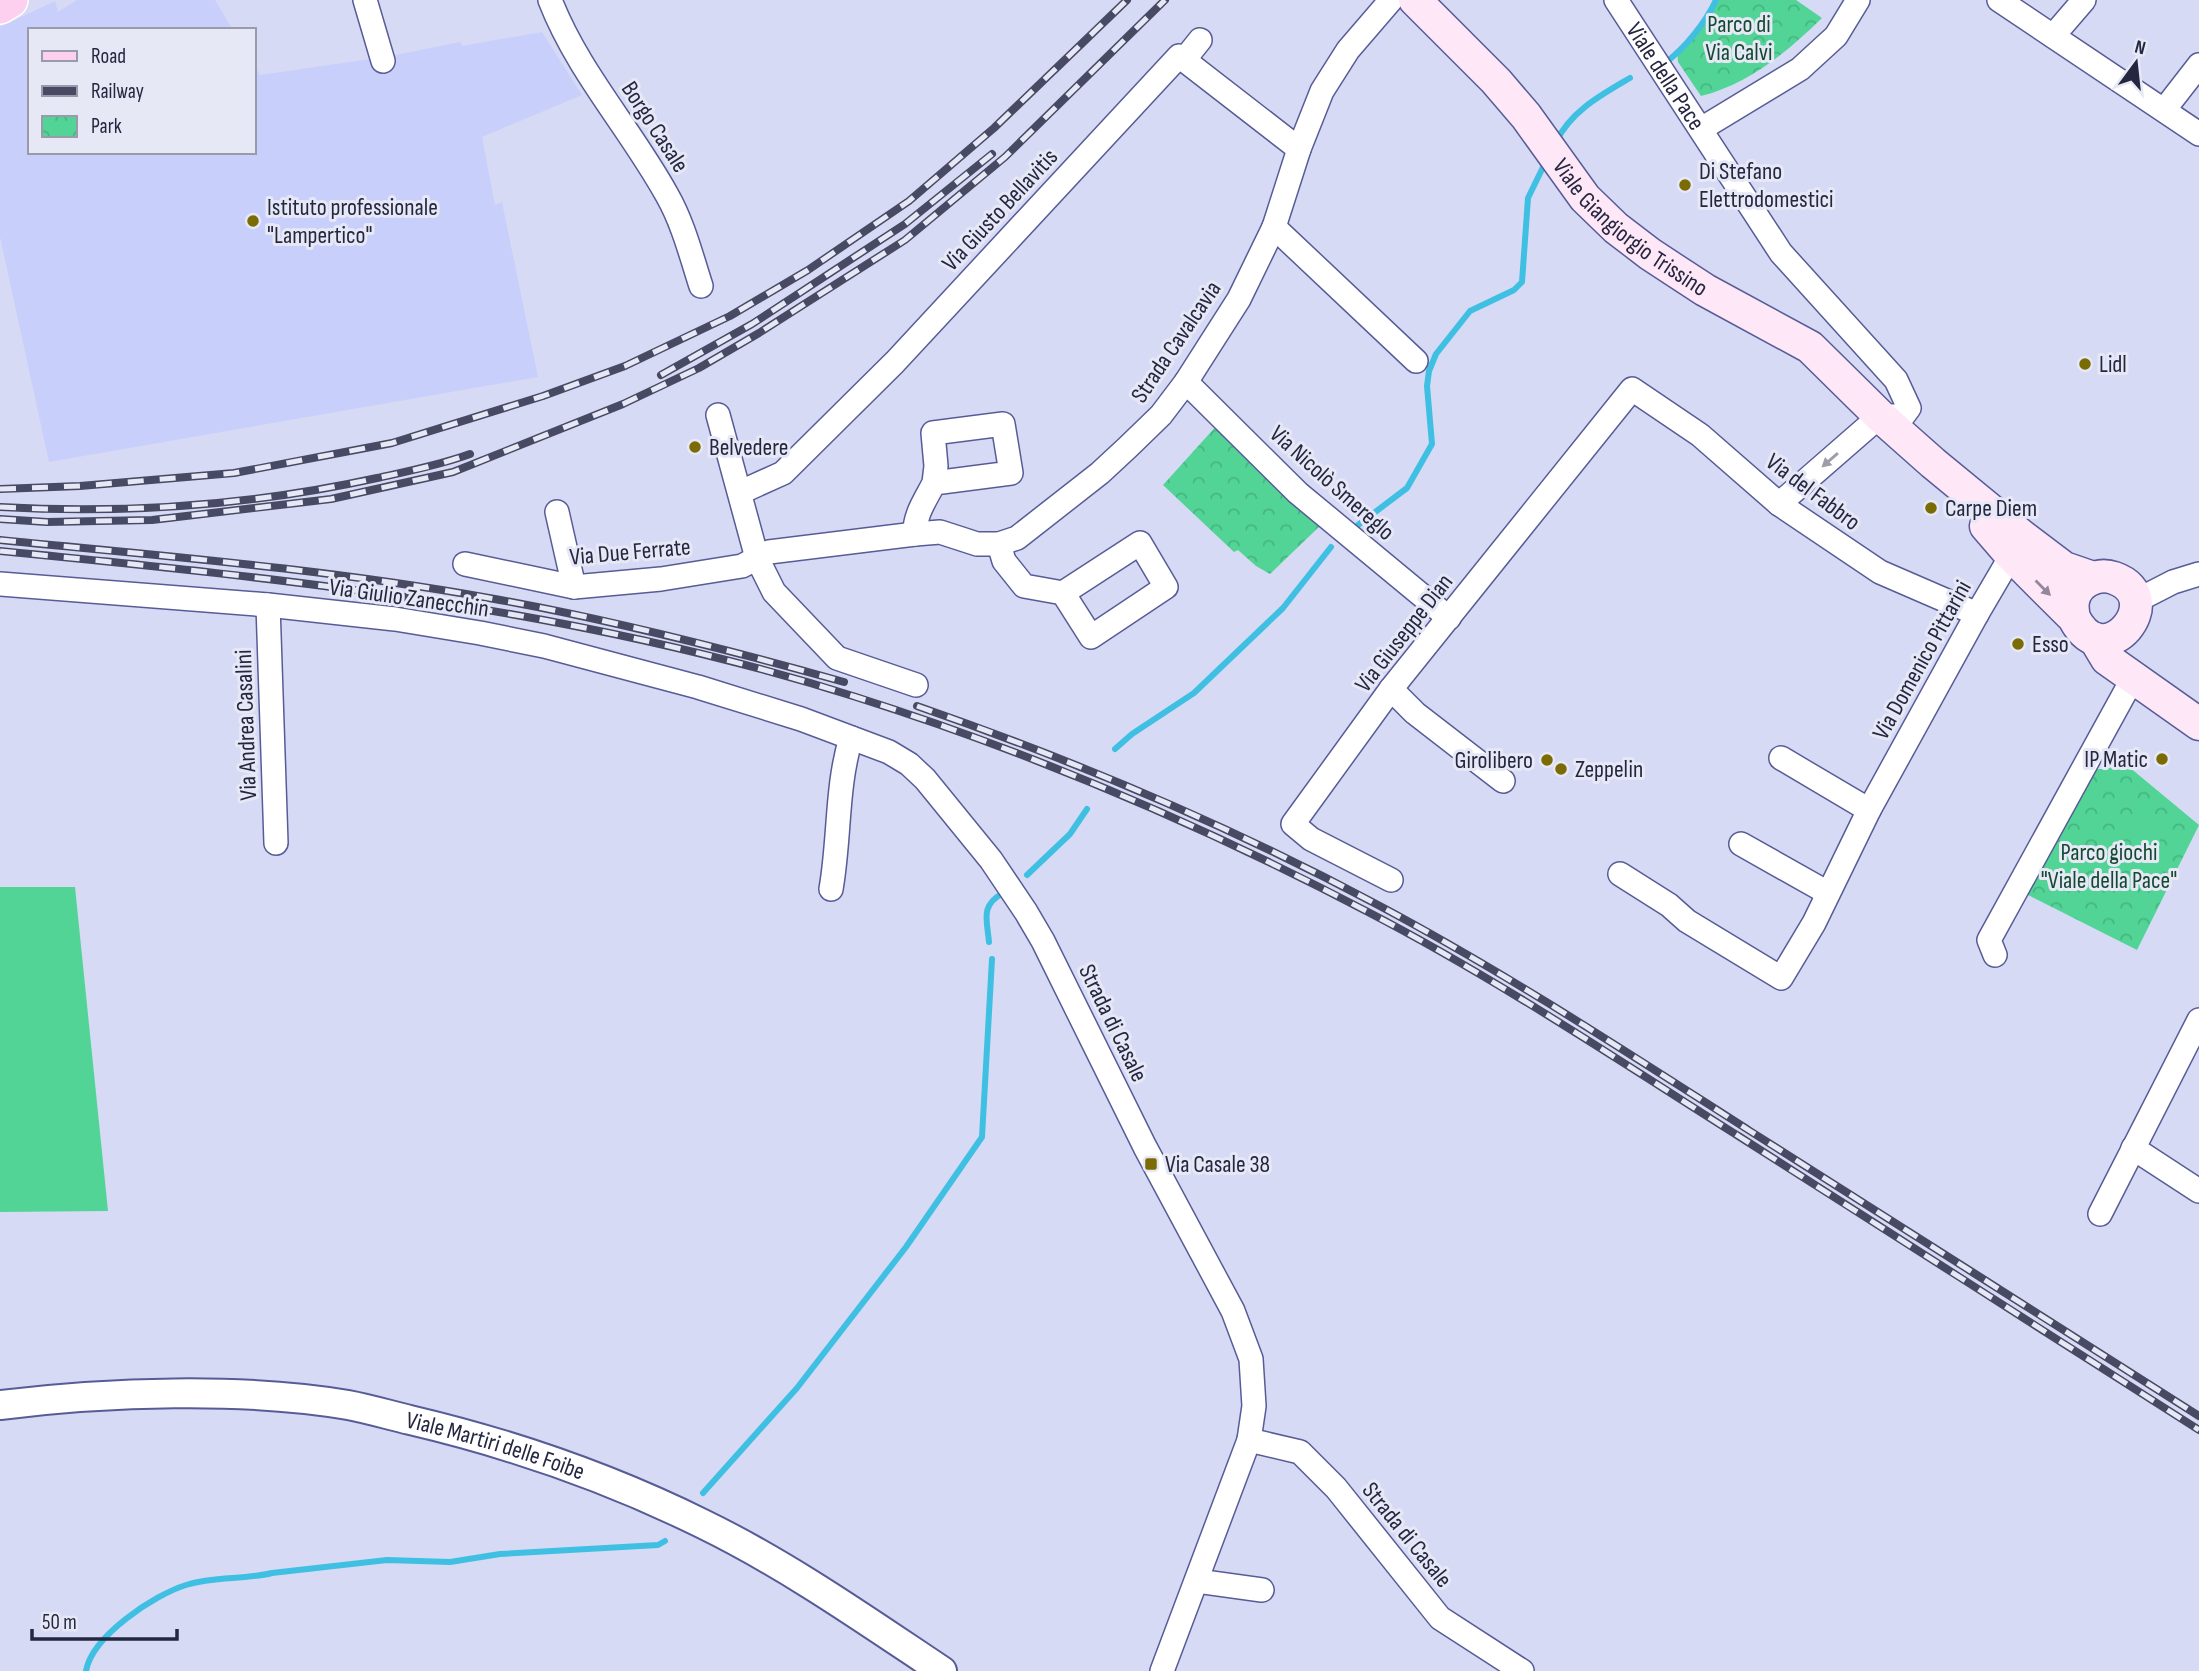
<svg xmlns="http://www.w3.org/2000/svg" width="2199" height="1671" viewBox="0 0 2199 1671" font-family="'Sofia Sans Condensed',sans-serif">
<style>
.built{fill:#c9cffb}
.park{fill:url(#park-crowns)}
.pitch{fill:#51d495}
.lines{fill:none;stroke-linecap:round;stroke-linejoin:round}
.stream{stroke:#3fc0e2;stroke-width:6}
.minor-casing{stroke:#575c96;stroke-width:26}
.tertiary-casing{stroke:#575c96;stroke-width:32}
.secondary-casing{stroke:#575c96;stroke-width:35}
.primary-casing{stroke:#fff;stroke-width:38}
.minor{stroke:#fff;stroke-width:23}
.tertiary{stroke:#fff;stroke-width:28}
.secondary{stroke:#fee7f6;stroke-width:32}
.primary{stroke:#fcd0ee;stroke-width:35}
.rail-casing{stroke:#484a64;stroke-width:8}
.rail{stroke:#e6e8f6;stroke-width:5;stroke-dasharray:16;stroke-linecap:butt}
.oneway{fill:#9d9ea9}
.oneway2{fill:#92879b}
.poi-dot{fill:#7b6b04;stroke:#e6e8f6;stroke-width:2.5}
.labels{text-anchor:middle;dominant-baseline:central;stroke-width:6;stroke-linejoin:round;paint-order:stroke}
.park-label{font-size:24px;fill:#134930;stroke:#e6e8f6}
.street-label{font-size:24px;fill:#252740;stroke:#e6e8f6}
.poi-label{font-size:24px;fill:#252740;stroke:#e6e8f6;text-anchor:start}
</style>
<defs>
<pattern id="park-crowns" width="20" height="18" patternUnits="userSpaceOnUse" patternTransform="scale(1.75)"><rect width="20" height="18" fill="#51d495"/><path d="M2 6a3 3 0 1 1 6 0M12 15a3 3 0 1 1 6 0" fill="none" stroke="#46b682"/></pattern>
</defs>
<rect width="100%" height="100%" fill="#d6daf5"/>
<!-- built -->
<polygon class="built" points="77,0 215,0 233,30 30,30 30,152 254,152 254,65 260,75 391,56 460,42 462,46 542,32 582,95 482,137 495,205 502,202 538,377 49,462 0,237 0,27 55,1 58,12"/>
<!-- park -->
<g class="park">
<path d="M1718,0h78l26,18c-35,34 -73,66 -121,78l-23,-34 -1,-12 21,-20z"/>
<polygon points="1219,423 1321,525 1270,574 1256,566 1238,550 1234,552 1163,485"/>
<polygon points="2111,752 2199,825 2137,950 2024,893 2090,769 2102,769"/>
</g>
<!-- pitch -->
<g class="pitch">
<path d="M2158,819l5,52c-6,12 -17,13 -27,5l-8,-53z"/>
<polygon points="0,887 75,887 108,1211 0,1212"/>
</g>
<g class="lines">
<!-- stream -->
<g class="stream">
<path d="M1665,63c20,-15 41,-41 51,-63"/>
<path d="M1556,142c15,-31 45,-47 74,-64"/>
<polyline points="1358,525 1407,488 1432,444 1427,386 1429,371 1436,354 1470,311 1514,290 1522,282 1528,198 1546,161"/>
<polyline points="1115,749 1132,734 1194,693 1283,608 1331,547"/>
<polyline points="1027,875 1070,834 1087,809"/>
<path d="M989,942c-2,-23 -9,-36 14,-49"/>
<polyline points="703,1493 797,1388 906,1247 982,1137 992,959"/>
<path d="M86,1671c6,-35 68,-76 100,-86 28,-9 58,-5 86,-12l115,-13 63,2 50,-8 158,-9 7,-4"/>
</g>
<defs>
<g id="minor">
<polyline points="365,0 383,61"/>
<path d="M550,0c28,72 80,128 117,195 16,28 24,60 34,91"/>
<path id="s1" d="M1616,0l165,253 115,127 13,28 -6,8h-23l-101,88"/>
<polyline points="1999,0 2199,134"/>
<polyline points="2053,36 2084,0"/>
<polyline points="1184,60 1200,40"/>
<polyline points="2164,110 2199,65"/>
<polyline points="1701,129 1800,69 1836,36 1858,0"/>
<polyline points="1274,227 1416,361"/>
<polyline points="1186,382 1298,493 1449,618"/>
<polyline points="718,415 757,558 774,592 837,658 916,685"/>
<polyline points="741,492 783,473 895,362 1179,56 1299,149"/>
<polyline points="557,512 574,587"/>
<path d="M915,534c-1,-19 11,-35 19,-51l77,-10 -8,-49 -70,9 3,33 -2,17"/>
<polyline points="999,544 1004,561 1024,586 1063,593 1140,543 1166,587 1091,637 1063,593"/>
<polyline points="465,564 574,587 661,579 742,566 769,552 915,534 940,532 977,544 999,544 1017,538 1100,473 1128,447 1161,415 1186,382 1239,299 1274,227 1299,149 1322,91 1348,50 1391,0"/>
<polyline points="0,584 268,605 395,619 480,633 544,646 698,687 801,719 889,752 909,764 925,779 991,860 1026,912 1043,941 1145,1147 1233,1311 1251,1359 1254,1406 1249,1440 1162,1671"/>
<polyline points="2136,601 2173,582 2199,574"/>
<polyline points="268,605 276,843"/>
<polyline points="1391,689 1415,713 1503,781"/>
<polyline points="1781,758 1869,810"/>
<polyline points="1741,844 1828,893"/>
<polyline points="1620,874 1669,905 1687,921 1781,978 1814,923 1869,810 1977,614 2018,544"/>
<polyline points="1391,880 1311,839 1293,824 1391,689 1632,389 1700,435 1779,504 1880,572 1977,614"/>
<path d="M831,889c9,-51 5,-102 20,-151"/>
<polyline points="1995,955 1989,940 2133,678"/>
<polyline points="2133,1148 2199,1191"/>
<polyline points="2100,1214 2199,1020"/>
<polyline points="1249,1440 1300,1452 1336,1488 1440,1618 1522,1671"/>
<polyline points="1197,1581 1262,1590"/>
</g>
<g id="tertiary">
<path id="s2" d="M0,1405c107,-13 242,-18 348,0 21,4 41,10 62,15 102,24 200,58 293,104 84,41 161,95 239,147"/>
</g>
<g id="secondary">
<path id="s3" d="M1415,0l81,81 30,35 59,82 31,30 34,26 55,36 105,57 70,69 53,47 90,74 41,31 29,10"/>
<path d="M1986,526l25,29 63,63c31,61 96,-21 40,-40 -17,-6 -38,5 -41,23 -1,5 0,12 1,17"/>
<polyline points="2095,639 2107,659 2199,724"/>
</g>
<polyline id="primary" points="0,6 10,0"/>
</defs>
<!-- minor casing -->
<use href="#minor" class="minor-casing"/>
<!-- tertiary casing -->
<use href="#tertiary" class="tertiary-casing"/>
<!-- secondary casing -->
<use href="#secondary" class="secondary-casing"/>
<!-- primary casing -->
<use href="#primary" class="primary-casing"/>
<!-- minor -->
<use href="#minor" class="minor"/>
<!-- tertiary -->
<use href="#tertiary" class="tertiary"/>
<!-- secondary -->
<use href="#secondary" class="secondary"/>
<!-- primary -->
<use href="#primary" class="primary"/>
<defs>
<g id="rail">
<polyline points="661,375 752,324 905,224 992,154"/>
<polyline points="0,489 80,486 234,473 392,443 543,396 625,366 730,316 808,270 909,201 994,128 1127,0"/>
<path d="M0,507c126,7 254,-2 377,-29 32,-7 63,-13 93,-24"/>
<polyline points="0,519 47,522 152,520 331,499 453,472 623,404 699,368 759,333 905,240 1005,157 1165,0"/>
<path d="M0,540c163,16 327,29 489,58 120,21 237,51 355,84"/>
<path d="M0,551c290,28 576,57 856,146 177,56 348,129 512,215 129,67 250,148 372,225 153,98 306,195 459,293"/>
<path d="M917,706c159,55 313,120 461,199 128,68 250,148 372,226 150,95 299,190 449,285"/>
</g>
</defs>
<!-- rail casing -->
<use href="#rail" class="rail-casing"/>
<!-- rail -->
<use href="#rail" class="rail"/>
</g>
<!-- one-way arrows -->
<defs><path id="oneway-solid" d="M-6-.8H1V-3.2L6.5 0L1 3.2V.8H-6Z" transform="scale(1.75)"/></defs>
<use class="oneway" href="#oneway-solid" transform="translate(1830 460) rotate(139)"/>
<use class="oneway2" href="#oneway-solid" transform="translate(2043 588) rotate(45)"/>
<!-- markers -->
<g class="poi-dot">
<circle cx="1685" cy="185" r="7"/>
<circle cx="253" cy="221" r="7"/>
<circle cx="2085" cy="364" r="7"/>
<circle cx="695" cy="447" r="7"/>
<circle cx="1931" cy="508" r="7"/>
<circle cx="2018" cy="644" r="7"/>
<circle cx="2162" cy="759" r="7"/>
<circle cx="1547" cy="760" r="7"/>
<circle cx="1561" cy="769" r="7"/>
<rect x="1144" y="1157" width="14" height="14" rx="3.5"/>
</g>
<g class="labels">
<!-- park labels -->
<g class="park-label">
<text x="1739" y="24">Parco di<tspan x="1739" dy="28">Via Calvi</tspan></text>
<text x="2109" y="852">Parco giochi<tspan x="2109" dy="28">"Viale della Pace"</tspan></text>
</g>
<!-- street labels -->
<g class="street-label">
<text stroke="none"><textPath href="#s1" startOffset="91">Viale della Pace</textPath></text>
<text transform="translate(655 127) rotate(57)">Borgo Casale</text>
<text transform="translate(1000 210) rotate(-47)">Via Giusto Bellavitis</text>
<text stroke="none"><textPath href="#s3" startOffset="315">Viale Giangiorgio Trissino</textPath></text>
<text transform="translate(1176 342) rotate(-56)">Strada Cavalcavia</text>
<text transform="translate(1332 483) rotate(42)">Via Nicolò Smereglo</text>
<text transform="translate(1813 492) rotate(37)">Via del Fabbro</text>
<text transform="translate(630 552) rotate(-5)">Via Due Ferrate</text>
<text transform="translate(409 598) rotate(8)">Via Giulio Zanecchin</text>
<text transform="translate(1404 633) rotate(-52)">Via Giuseppe Dian</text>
<text transform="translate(1922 660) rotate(-61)">Via Domenico Pittarini</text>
<text transform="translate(246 725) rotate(-92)">Via Andrea Casalini</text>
<text transform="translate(1113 1023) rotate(64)">Strada di Casale</text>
<text stroke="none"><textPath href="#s2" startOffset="502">Viale Martiri delle Foibe</textPath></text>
<text transform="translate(1407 1535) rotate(51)">Strada di Casale</text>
</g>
<!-- poi labels -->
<g class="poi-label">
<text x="1699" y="171">Di Stefano<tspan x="1699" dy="28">Elettrodomestici</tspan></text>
<text x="267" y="207">Istituto professionale<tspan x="267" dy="28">"Lampertico"</tspan></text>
<text x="2099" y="364">Lidl</text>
<text x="709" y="447">Belvedere</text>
<text x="1945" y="508">Carpe Diem</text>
<text x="2032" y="644">Esso</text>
<text x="2148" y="759" text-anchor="end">IP Matic</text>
<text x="1533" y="760" text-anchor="end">Girolibero</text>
<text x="1575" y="769">Zeppelin</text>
<text x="1165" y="1164">Via Casale 38</text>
</g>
</g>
<!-- legend -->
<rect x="28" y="28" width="228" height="126" fill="#e6e8f6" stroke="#999bad" stroke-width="2"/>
<rect x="42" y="51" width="35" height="10" fill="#fcd0ee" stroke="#999bad" stroke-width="2"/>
<text x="91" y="63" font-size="21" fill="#252740">Road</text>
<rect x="42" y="86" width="35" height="10" fill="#484a64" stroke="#999bad" stroke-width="2"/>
<text x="91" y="98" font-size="21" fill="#252740">Railway</text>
<rect x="42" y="116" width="35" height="21" fill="url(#park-crowns)" stroke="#999bad" stroke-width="2"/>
<text x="91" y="133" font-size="21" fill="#252740">Park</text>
<!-- north arrow -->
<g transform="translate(2136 63) rotate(15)" stroke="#e6e8f6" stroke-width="5" paint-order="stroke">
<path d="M0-5L12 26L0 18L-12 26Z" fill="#252740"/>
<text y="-10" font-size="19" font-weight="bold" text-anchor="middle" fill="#252740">N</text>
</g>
<!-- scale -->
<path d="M32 1629v10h145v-10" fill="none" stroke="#252740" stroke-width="3.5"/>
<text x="42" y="1629" font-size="21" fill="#252740" stroke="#e6e8f6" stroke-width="5" paint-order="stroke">50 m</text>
</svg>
